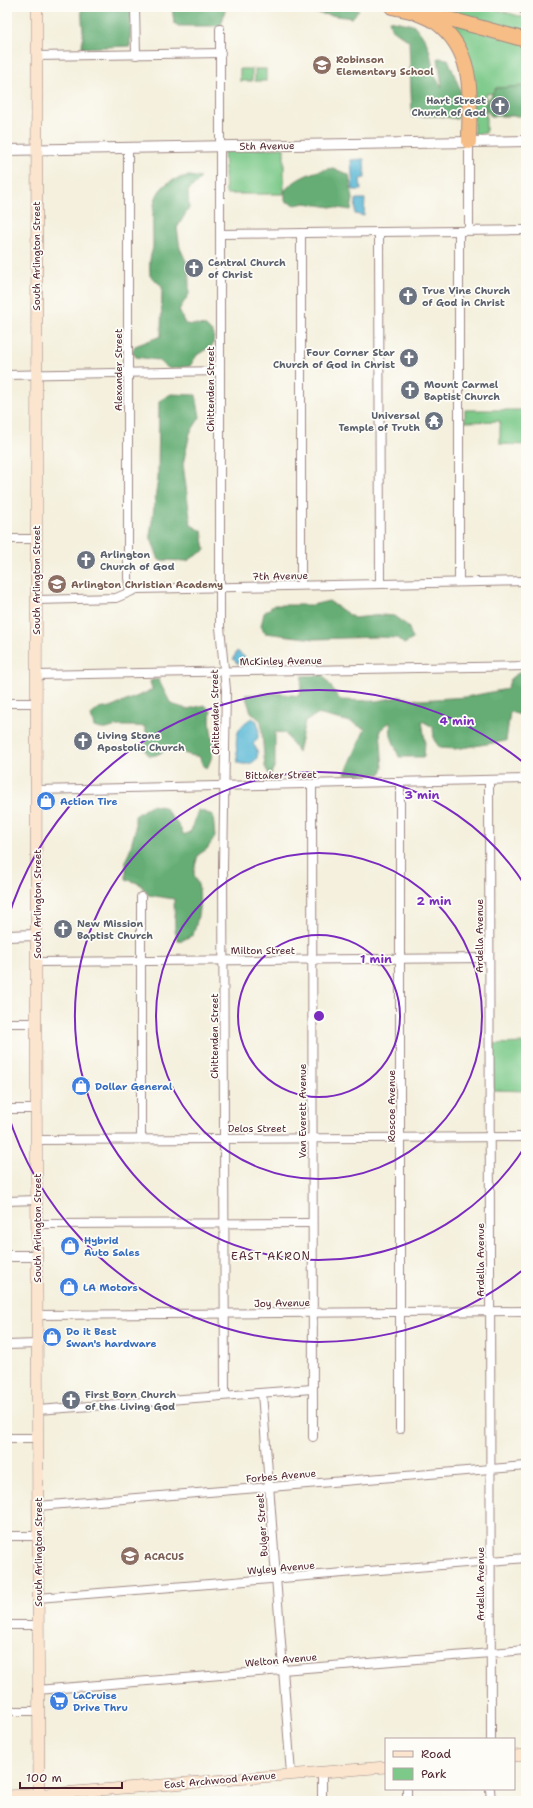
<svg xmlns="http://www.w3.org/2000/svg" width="533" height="1808" viewBox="0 0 533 1808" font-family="'Shantell Sans',sans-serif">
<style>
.green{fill:#7cc989;stroke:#63745a}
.forest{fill:#65ad75;stroke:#586650}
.water{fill:#58b8d6;stroke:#516c80}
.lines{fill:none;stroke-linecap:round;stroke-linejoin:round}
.minor-casing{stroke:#9f8884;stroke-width:10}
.tertiary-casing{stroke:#9f8884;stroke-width:12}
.secondary-casing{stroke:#9f8884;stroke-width:12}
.motorway-casing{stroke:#9f8884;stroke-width:16}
.minor{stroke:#fff;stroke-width:8}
.tertiary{stroke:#fff;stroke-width:10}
.secondary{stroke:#fbe5cf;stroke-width:11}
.motorway{stroke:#f6be86;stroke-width:14}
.ring{fill:none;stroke:#7b2cbf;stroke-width:2}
.labels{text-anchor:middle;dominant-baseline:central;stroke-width:3.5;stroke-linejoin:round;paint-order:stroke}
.education-label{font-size:10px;font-weight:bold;fill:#785e54;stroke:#fdfcf7;text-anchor:start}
.worship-label{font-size:10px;font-weight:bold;fill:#5b616d;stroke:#fdfcf7;text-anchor:start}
.street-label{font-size:10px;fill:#4a1f2b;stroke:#fdfcf7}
.shop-label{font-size:10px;font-weight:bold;fill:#366cbe;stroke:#fdfcf7;text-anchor:start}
.neighbourhood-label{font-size:11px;letter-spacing:1px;fill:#4a1f2b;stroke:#fdfcf7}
.centre{fill:#7b2cbf;stroke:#fdfcf7;stroke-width:2}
.ring-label{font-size:12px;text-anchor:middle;font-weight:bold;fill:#7b2cbf;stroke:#fdfcf7;stroke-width:3.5;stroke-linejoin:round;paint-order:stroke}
</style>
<rect width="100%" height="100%" fill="#fdfcf7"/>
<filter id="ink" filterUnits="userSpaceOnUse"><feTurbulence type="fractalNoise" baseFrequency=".025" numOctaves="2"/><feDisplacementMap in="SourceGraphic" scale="8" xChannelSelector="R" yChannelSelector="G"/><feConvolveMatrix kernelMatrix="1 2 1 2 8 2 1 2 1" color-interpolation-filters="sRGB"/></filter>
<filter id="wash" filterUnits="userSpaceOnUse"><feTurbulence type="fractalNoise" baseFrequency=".012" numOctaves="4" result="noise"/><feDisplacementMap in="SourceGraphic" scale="16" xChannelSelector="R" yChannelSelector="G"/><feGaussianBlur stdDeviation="0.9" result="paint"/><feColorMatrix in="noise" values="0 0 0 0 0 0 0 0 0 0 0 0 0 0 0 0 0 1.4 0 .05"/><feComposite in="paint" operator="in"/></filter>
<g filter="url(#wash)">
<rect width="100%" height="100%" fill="#f4f0dd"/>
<!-- green -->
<g class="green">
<polygon points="421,7 487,7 526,18 526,33"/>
<polygon points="444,20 526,44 526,86 496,88 493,93 486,94 486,133 474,134 472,78"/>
<rect x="240" y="69" width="12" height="12"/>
<rect x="255" y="69" width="11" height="12"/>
<polygon points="284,148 284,194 226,194 224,150"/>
<polygon points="465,410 526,410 526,445 500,444 500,421 465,422"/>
<polygon points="526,1043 526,1091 493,1090 493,1044"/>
</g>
<!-- forest -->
<g class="forest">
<polygon points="81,7 131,7 130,46 82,48 83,32"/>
<polygon points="172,7 229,7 225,11 221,26 178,26 174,23"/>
<polygon points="271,7 342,7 359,10 352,18"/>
<polygon points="389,20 414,25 425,39 430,52 434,75 442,87 438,58 448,59 460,89 462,108 457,119 438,116 412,117 409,41 391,28"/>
<polygon points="526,86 526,116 491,116 484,107 496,88"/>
<path d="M333,168l16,7 4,24 -2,11 -46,-7 -10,2 -10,-4v-11c14,-14 29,-19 48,-22z"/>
<path d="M189,176l12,2 -13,13 1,17 -12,20 3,20 6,13 3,16v17l-10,16 6,14 21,2 8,8 -1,11 -16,10 -7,11 -20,3 -13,-9 -21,-3 -4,-6 3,-5 26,-10 1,-50 -12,-10c0,-5 -1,-11 0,-16 0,-5 3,-9 3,-15 0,-34 -6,-63 36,-69z"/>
<polygon points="171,394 196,395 200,417 190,433 183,464 191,525 202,531 205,550 187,561 159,560 150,536 158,478 159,401"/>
<polygon points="329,601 354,618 382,615 394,616 408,626 413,639 404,644 397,638 377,637 315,639 265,633 261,626 264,613 274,605 312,605"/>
<polygon points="520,672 526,676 526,720 524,716 510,712 506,741 455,749 440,748 434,740 433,727 422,721 425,740 424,757 399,757 391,736 390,722 380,730 383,768 381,774 345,774 365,729 351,722 317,714 305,722 298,752 285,733 275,732 275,765 270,776 265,767 261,721 251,712 245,695 276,693 300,696 302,676 323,675 340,700 376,701 399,697 420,700 435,699 466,697 507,689 511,678"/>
<path d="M158,679l13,25 16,5 18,-4 6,6c-4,23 9,33 -4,57l-4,-2 -4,-10c-10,1 -19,-6 -29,-7 -6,0 -10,7 -21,7l-4,-6 2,-14 -2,-9c-5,-1 -20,-1 -26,-1 -12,1 -10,6 -25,1l-3,-12 7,-6 14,-2 40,-17 -2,-9z"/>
<path d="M151,805l13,2 15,19 5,9 7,-4 7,-21 15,5 2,22 -8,12 -9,6c-1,5 -4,13 -4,18 0,5 4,10 5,15 2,16 -1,32 -6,47l-12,6 -3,-1 -3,-9 -1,-32 -26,-4 -8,-11 -14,-5v-20l3,-6 6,-22v-15z"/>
</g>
<!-- water -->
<g class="water">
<polygon points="364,159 365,178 360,179 361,190 353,190 351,160"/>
<polygon points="356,199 365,199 364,216 355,214"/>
<polygon points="237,651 246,658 238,664 233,659"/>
<path d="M252,718l5,3c2,8 4,16 -4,23 11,12 1,24 -15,19 -2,-20 -6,-34 14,-45z"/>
</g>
</g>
<g filter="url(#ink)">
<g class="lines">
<defs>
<g id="minor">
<polyline points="135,7 136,55"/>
<polyline points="220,29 220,627 226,690 223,867 225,1395"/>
<polyline points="36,56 221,53"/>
<polyline points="469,142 469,230"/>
<polyline points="128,148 128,578 130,591"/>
<polyline points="459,231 459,582"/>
<polyline points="379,232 380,584"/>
<polyline points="301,233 301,585"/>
<polyline points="221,234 526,230"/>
<polyline points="7,375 220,371"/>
<polyline points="7,539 36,539"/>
<polyline points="37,600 116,598 137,589 526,581"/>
<polyline points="36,675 526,666"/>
<polyline points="7,703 37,703"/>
<polyline points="489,780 491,1739"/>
<polyline points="312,784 313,1437"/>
<polyline points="37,790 526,779"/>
<polyline points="37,962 489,958"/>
<polyline points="7,1023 36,1023"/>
<polyline points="7,1109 37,1109"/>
<polyline points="141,1139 141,897"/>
<polyline points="37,1140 526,1137"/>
<polyline points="7,1201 37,1200"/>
<polyline points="37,1224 312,1223"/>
<polyline points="37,1315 526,1311"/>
<polyline points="7,1345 37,1344"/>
<polyline points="262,1393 291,1774"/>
<polyline points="38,1410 312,1389"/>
<polyline points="400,1429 400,782"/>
<polyline points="7,1438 37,1438"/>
<polyline points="38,1506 526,1466"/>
<polyline points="7,1536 38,1536"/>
<polyline points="38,1598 526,1558"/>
<polyline points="7,1625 37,1625"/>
<polyline points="37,1690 526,1650"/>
<polyline points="7,1711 38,1711"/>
<polyline points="322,1772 322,1801"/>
<polyline points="407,1789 407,1801"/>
<polyline points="490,1789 491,1801"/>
</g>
<g id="tertiary">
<polyline points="7,150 526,141"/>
<polyline points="7,936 36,935"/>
<polyline points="7,1256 37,1256"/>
</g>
<g id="secondary">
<polyline points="37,7 36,1023 39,1801"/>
<polyline points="514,1756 526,1755"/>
<polyline points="7,1796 62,1793 386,1767"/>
</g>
<g id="motorway">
<polyline points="392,7 457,21 526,40"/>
<polyline points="525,7 526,7"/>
<path d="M412,11c8,4 18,7 25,12 40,31 32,75 32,119"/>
</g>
</defs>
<!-- minor casing -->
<use href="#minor" class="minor-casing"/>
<!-- tertiary casing -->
<use href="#tertiary" class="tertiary-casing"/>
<!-- secondary casing -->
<use href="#secondary" class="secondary-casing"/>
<!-- motorway casing -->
<use href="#motorway" class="motorway-casing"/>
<!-- minor -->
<use href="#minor" class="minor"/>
<!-- tertiary -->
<use href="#tertiary" class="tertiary"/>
<!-- secondary -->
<use href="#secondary" class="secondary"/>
<!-- motorway -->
<use href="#motorway" class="motorway"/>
</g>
</g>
<!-- distance rings -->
<g class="ring">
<circle cx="319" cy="1016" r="81"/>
<circle cx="319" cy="1016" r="163"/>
<path d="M526 1145A244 244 0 1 1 526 887"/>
<path d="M524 1269A326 326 0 0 1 7 1111M7 921A326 326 0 0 1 524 763"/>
</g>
<!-- icons -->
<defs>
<symbol id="school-disc" viewBox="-11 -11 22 22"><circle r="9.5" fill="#8d6e63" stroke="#fdfcf7"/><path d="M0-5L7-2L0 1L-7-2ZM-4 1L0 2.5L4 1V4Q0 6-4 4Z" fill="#fff"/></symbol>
<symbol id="church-disc" viewBox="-11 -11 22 22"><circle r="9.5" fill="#6b7280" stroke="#fdfcf7"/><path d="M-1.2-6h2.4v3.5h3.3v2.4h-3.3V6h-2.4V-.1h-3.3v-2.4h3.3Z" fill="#fff"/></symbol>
<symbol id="temple-disc" viewBox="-11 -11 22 22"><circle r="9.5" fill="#6b7280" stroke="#fdfcf7"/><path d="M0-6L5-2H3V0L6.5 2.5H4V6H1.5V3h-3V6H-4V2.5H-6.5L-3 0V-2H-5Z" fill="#fff"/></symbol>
<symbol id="shop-disc" viewBox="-11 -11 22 22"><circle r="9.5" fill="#3f7fe0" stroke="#fdfcf7"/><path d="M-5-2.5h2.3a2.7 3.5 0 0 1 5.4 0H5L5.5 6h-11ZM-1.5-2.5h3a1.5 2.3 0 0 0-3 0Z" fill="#fff"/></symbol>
<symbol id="supermarket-disc" viewBox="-11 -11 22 22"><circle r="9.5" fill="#3f7fe0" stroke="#fdfcf7"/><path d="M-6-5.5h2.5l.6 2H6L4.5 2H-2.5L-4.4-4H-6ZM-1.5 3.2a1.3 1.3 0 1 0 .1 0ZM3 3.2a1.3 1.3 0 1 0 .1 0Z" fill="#fff"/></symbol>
</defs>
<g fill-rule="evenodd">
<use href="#school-disc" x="311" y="54" width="22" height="22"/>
<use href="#church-disc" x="489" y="95" width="22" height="22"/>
<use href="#church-disc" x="183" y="257" width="22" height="22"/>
<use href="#church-disc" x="397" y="285" width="22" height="22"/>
<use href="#church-disc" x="398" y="347" width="22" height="22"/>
<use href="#church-disc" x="399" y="379" width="22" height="22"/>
<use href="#temple-disc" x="423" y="410" width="22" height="22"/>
<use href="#church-disc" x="75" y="549" width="22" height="22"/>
<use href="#school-disc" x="46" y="573" width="22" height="22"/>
<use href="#church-disc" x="72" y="730" width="22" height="22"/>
<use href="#shop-disc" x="35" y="790" width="22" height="22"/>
<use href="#church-disc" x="52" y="918" width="22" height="22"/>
<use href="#shop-disc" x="70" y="1075" width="22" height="22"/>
<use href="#shop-disc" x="59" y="1235" width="22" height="22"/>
<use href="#shop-disc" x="58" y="1276" width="22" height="22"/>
<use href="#shop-disc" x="41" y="1326" width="22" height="22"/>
<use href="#church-disc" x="60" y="1389" width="22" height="22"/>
<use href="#school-disc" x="119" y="1545" width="22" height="22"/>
<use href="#supermarket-disc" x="48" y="1690" width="22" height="22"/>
</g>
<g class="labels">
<!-- education labels -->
<g class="education-label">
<text x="336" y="59">Robinson<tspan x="336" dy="12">Elementary School</tspan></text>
<text x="71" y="584">Arlington Christian Academy</text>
<text x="144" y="1556">ACACUS</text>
</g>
<!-- worship labels -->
<g class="worship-label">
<text x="486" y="100" text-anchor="end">Hart Street<tspan x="486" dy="12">Church of God</tspan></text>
<text x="208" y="262">Central Church<tspan x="208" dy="12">of Christ</tspan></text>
<text x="422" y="290">True Vine Church<tspan x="422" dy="12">of God in Christ</tspan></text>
<text x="395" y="352" text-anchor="end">Four Corner Star<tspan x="395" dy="12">Church of God in Christ</tspan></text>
<text x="424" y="384">Mount Carmel<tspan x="424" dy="12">Baptist Church</tspan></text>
<text x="420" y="415" text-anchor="end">Universal<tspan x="420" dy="12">Temple of Truth</tspan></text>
<text x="100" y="554">Arlington<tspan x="100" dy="12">Church of God</tspan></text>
<text x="97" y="735">Living Stone<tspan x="97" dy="12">Apostolic Church</tspan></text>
<text x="77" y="923">New Mission<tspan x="77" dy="12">Baptist Church</tspan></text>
<text x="85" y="1394">First Born Church<tspan x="85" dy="12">of the Living God</tspan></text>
</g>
<!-- street labels -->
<g class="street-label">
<text transform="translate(267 146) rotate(-1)">5th Avenue</text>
<text transform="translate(36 256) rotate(-90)">South Arlington Street</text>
<text transform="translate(118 370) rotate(-90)">Alexander Street</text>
<text transform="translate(210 389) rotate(-90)">Chittenden Street</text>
<text transform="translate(280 576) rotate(-1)">7th Avenue</text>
<text transform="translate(36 580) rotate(-90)">South Arlington Street</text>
<text transform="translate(281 661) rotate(-1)">McKinley Avenue</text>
<text transform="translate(215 712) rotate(-91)">Chittenden Street</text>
<text transform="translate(281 775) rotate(-1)">Bittaker Street</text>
<text transform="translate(37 904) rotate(-90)">South Arlington Street</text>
<text transform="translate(479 936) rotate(-90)">Ardella Avenue</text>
<text x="263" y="950">Milton Street</text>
<text transform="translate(214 1036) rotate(-90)">Chittenden Street</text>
<text transform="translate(391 1106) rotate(-90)">Roscoe Avenue</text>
<text transform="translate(302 1111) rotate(-90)">Van Everett Avenue</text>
<text x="257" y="1128">Delos Street</text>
<text transform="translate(37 1228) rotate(-90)">South Arlington Street</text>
<text transform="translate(480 1260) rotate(-90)">Ardella Avenue</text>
<text transform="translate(282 1303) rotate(-1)">Joy Avenue</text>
<text transform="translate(281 1476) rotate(-5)">Forbes Avenue</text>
<text transform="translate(262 1525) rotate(-94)">Bulger Street</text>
<text transform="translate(38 1552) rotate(-90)">South Arlington Street</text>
<text transform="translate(281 1568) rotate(-5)">Wyley Avenue</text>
<text transform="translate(480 1584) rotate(-90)">Ardella Avenue</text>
<text transform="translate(281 1660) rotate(-5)">Welton Avenue</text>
<text transform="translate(220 1780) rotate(-5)">East Archwood Avenue</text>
</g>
<!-- shop labels -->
<g class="shop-label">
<text x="60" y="801">Action Tire</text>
<text x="95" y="1086">Dollar General</text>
<text x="84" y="1240">Hybrid<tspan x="84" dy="12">Auto Sales</tspan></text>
<text x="83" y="1287">LA Motors</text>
<text x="66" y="1331">Do it Best<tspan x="66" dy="12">Swan's hardware</tspan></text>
<text x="73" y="1695">LaCruise<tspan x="73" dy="12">Drive Thru</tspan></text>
</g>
<!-- neighbourhood labels -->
<g class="neighbourhood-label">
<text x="271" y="1256">EAST AKRON</text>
</g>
</g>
<circle cx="319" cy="1016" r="6" class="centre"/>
<g class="ring-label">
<text x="457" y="725">4 min</text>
<text x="422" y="799">3 min</text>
<text x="434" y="905">2 min</text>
<text x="376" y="963">1 min</text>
</g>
<!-- margin -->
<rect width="533" height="1808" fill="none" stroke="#fdfcf7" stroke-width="24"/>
<!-- legend -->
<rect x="385" y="1738" width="130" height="52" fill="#fdfcf7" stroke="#b5a4a5"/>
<rect x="393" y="1751" width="20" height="6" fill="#fbe5cf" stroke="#b5a4a5"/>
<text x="421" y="1758" font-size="12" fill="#4a1f2b">Road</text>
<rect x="393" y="1768" width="20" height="12" fill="#7cc989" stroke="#b5a4a5"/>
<text x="421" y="1778" font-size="12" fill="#4a1f2b">Park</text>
<!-- scale -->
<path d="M20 1782v6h102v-6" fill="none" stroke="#4a1f2b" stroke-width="2"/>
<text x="26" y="1782" font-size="12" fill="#4a1f2b" stroke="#fdfcf7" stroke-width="3" paint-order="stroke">100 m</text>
</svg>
